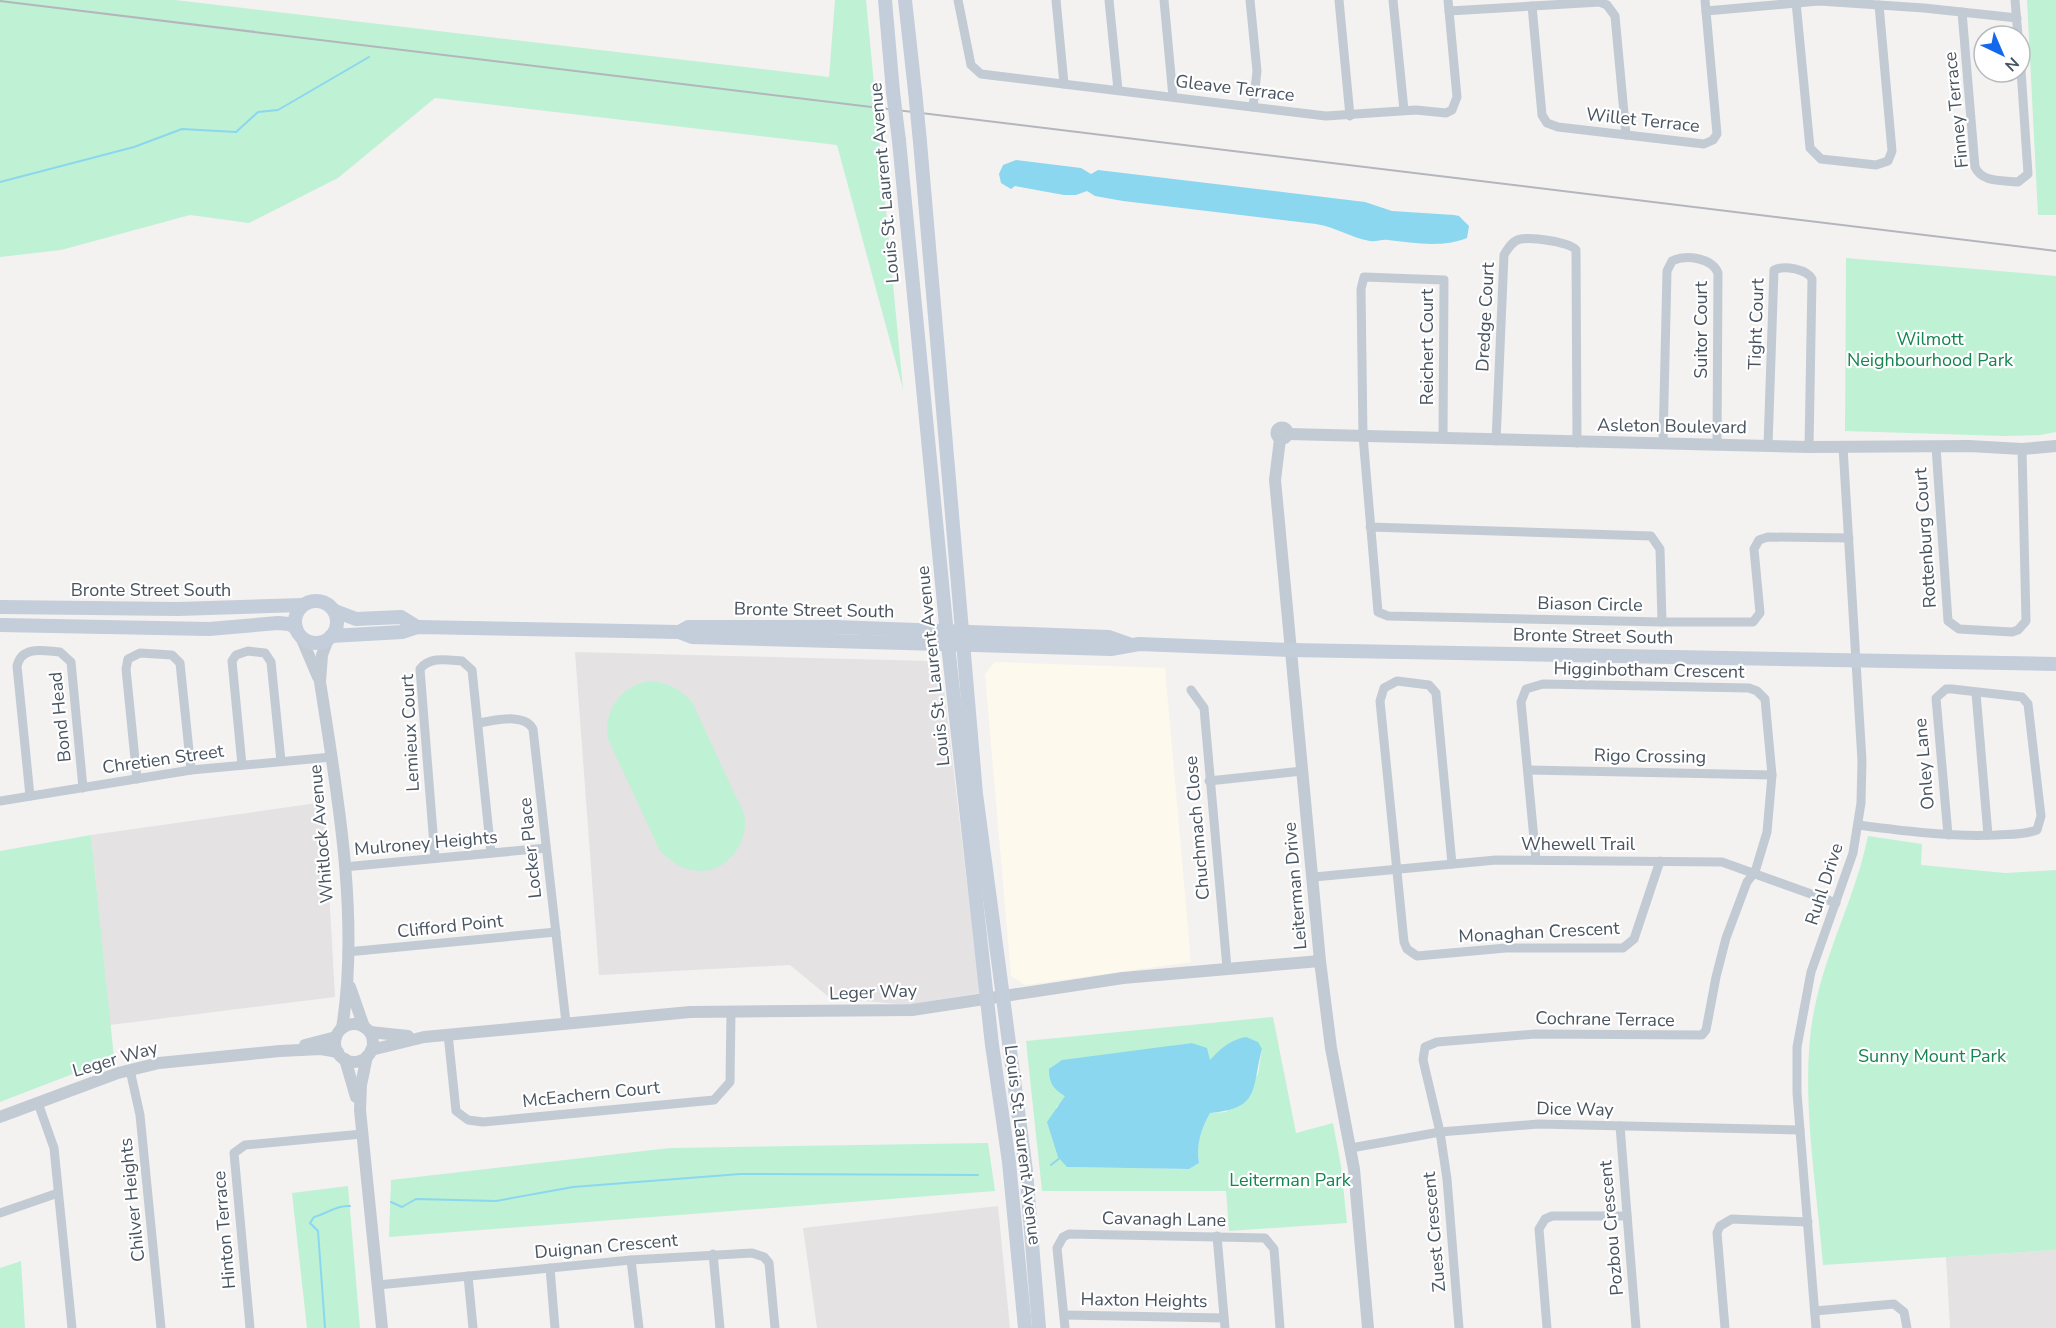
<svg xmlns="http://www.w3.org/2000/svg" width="2056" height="1328" viewBox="0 0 2056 1328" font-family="'Nunito Sans',sans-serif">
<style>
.commercial{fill:#fdf9ec}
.education{fill:#e5e2e3}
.green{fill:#bff1d5;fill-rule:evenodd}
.water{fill:#8bd7ef}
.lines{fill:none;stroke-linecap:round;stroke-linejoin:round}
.stream{stroke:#8bd7ef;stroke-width:2}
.minor{stroke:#c2cbd3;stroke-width:9}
.tertiary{stroke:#c2cbd3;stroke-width:12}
.secondary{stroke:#c4cdda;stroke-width:14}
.rail{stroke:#b3b6bc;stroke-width:2}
.secondary-bridge{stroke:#c4cdda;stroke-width:14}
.labels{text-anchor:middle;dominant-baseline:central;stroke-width:4.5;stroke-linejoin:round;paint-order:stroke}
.street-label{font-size:18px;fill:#485460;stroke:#fff}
.park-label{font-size:18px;fill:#148551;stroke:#fff}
</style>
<rect width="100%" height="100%" fill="#f4f1f1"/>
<!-- commercial -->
<polygon class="commercial" points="995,662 1165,668 1191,962 1025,985 1011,976 985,674"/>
<!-- education -->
<g class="education">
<polygon points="575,652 931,661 942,672 980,993 908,1005 830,998 790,965 599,975"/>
<polygon points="324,802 335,997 110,1025 91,835"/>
<polygon points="998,1206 1010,1328 817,1328 803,1228"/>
<polygon points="2056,1250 2056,1328 1950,1328 1946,1257"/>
</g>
<!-- green -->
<g class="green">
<polygon points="0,0 175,0 829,77 835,0 866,0 903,389 837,145 435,98 338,178 249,223 190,215 61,250 0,257"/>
<polygon points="2027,0 2056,0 2056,215 2038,215"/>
<polygon points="1846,258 2056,276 2056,432 2040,435 2004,436 1845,431"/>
<path d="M649,681c19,1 31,8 43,21 13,28 26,56 39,84 4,11 13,23 14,34 2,21 -15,45 -35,50 -20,4 -36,-5 -50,-19l-52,-112c-5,-28 13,-53 41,-58z"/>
<polygon points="91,835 114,1058 0,1102 0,851"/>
<path d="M1868,836l54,8 -1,21 84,8 51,-3v380l-233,15c-6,-79 -25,-182 -8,-259 12,-58 41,-111 53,-170z"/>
<path d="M1273,1017l23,116 37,-10 8,43 6,57 -118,8 -3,-40h-184l-16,-150zM1192,1043l18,18 52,-12 -4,25 -32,38 -16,1c-9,16 -14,31 -11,50l-10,6 -122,-2 -11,-60 7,-5 2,-6 105,-50z"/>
<polygon points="988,1143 995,1191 389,1237 391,1180 670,1148"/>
<polygon points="348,1186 360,1328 307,1328 292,1193"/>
<polygon points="21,1261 25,1328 0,1328 0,1268"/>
</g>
<!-- water -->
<g class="water">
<path d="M1016,160l65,8 10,6 7,-4 267,32 27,9 62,4 5,1 10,10 -2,12c-24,10 -54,5 -79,2 -6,-1 -12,2 -18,1 -19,-3 -34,-14 -54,-17l-193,-23 -28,-5 -8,-5 -11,4h-12l-49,-9 -4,3 -10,-6 -2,-9 4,-9z"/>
<path d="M1246,1037l12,5 4,7c-11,41 -1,59 -52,64 -9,16 -14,32 -11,50l-10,6 -122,-2 -9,-10 -11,-35 18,-26c-12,-7 -16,-13 -16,-27l13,-9 130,-17 15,5 3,12c11,-12 20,-20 36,-23z"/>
</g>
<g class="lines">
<!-- stream -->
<g class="stream">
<polyline points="0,182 134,147 182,129 236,132 258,112 278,110 369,57"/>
<polyline points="1051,1165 1061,1157"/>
<polyline points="391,1202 402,1207 416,1199 496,1201 573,1187 740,1174 978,1175"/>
<path d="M325,1328l-7,-97 -8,-8 4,-6c13,-3 22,-12 36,-11"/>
</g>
<!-- minor -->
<g class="minor">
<polyline points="958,0 971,65 981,74 1326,116 1416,110 1446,113 1452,110 1457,97 1448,0"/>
<polyline points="1056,0 1064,84"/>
<polyline points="1109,0 1118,90"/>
<polyline points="1164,0 1173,97"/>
<polyline points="1250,0 1257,71 1253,107"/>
<polyline points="1339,0 1350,116"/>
<polyline points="1393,0 1404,110"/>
<polyline points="2015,0 2018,36"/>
<polyline points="1796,2 1810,148 1821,159 1876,165 1888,161 1892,151 1879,5"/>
<polyline points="1532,6 1542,115 1547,123 1558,127 1704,144 1713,140 1717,134 1705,0"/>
<polyline points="1449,11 1600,2 1607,5 1615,16 1626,135"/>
<polyline points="1706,11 1819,1 1924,8 2017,18"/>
<path d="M1962,12l13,155c7,16 27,13 43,15l10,-8 -8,-119"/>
<path d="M1496,441l8,-186c4,-7 9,-15 17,-16 11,-2 49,3 55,11l1,193"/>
<path d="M1663,444l4,-173 5,-10c14,-7 40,-3 46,12l-1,171"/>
<path d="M1768,445l6,-175c10,-5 33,-1 38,9l-3,168"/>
<polyline points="1936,447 1948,621 1959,629 2012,632 2018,630 2026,621 2022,449"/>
<polyline points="1370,527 1651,536 1660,549 1662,622 1388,616 1378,612 1363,436 1361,289 1364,277 1444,280 1443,438"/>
<polyline points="1662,622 1753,622 1760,613 1754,549 1759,540 1768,537 1849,538"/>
<polyline points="1191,690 1204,708 1227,968"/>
<polyline points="1976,693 1988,835"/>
<path d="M478,723c16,-2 46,-11 55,6l33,294"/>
<polyline points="242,765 232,661 236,655 248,651 265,653 271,662 281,761"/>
<polyline points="1528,770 1772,775"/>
<polyline points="137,779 126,669 128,659 140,653 172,655 180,663 191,770"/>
<polyline points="1209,781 1302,771"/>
<path d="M30,796l-13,-130c5,-21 27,-15 43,-14l11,10 12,126"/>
<polyline points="0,801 191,770 332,757"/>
<path d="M1858,825c46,6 91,12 138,10 13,-1 28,0 41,-5l4,-14 -13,-112 -6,-7 -70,-8h-6l-10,9 12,137"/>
<path d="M435,858l-15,-189c10,-13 28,-9 42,-8l10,9 19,183"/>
<polyline points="1452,864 1436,693 1429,685 1397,681 1384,688 1380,701 1404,942 1407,949 1417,956 1506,948 1623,948 1634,939 1660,861"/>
<polyline points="344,867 546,848"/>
<polyline points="1314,877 1496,860 1722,862 1836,903"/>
<polyline points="347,952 556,932"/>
<polyline points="448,1034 456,1111 468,1120 483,1122 714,1100 730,1082 731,1012"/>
<polyline points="130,1070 140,1115 161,1328"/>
<polyline points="38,1103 54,1148 72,1328"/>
<polyline points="1620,1126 1636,1328"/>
<polyline points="1351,1148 1440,1132 1538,1124 1800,1130"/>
<polyline points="0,1213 58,1193"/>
<polyline points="1217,1236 1225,1328"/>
<polyline points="713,1254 720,1328"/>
<polyline points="631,1260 639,1328"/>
<polyline points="550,1268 555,1328"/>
<polyline points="468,1276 473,1328"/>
<polyline points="378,1285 631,1260 752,1253 764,1257 769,1263 775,1328"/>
<polyline points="1815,1311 1894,1304 1904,1312 1907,1328"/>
<polyline points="1064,1315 1224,1318"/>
<polyline points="250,1328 234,1153 245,1145 362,1134"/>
<polyline points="1065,1328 1057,1248 1063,1237 1069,1234 1265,1238 1274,1249 1280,1328"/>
<polyline points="1459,1328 1447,1179 1440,1132 1423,1060 1425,1047 1437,1042 1535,1034 1702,1035 1706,1030 1716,977 1726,938 1747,882 1755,872 1767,832 1772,775 1765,699 1757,691 1749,688 1543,684 1526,689 1521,702 1536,860"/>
<polyline points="1547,1328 1539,1229 1545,1219 1552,1216 1627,1216"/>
<polyline points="1725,1328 1717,1233 1720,1226 1732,1219 1808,1222"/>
<polyline points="1816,1328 1797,1093 1797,1047 1811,972 1853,853 1861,803 1862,761 1843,447"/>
</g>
<!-- tertiary -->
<g class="tertiary">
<circle cx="1282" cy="433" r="5.5"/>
<polyline points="1288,434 1809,447 1969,446 2022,449 2056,446"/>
<polyline points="1280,439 1275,480 1320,961 1331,1048 1354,1169 1368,1328"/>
<polyline points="301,637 318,677"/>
<path d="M328,639l-6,16 -2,27c17,109 40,237 22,346"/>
<polyline points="350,987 364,1027"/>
<circle cx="354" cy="1043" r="19"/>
<polyline points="370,1032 408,1036"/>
<polyline points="305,1045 336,1037"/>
<polyline points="371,1050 424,1037 690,1012 912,1010 1123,978 1320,961"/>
<polyline points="367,1056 361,1085 360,1110 382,1328"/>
<polyline points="345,1059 356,1097"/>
<polyline points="0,1117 118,1073 159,1063 280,1051 321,1049 338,1052"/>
</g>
<!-- secondary -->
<g class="secondary">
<polyline points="885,0 893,92"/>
<polyline points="905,0 915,91"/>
<polyline points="899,141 948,645 992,1045 1009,1162 1025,1328"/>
<polyline points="920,142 976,794 1026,1171 1039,1328"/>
<circle cx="316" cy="622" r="21"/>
<polyline points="0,607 178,609 303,605"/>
<polyline points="335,611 356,619 401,617 417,627"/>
<polyline points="0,625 209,629 278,623 289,624 296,628"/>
<polyline points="679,632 688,627 835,627 1109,637 1129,644"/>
<polyline points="331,636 402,632 417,627 679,632 692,637 1111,649 1139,644 1291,650 2056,664"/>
</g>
<!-- rail -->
<polyline class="rail" points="0,1 2056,251"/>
<!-- secondary-bridge -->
<g class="secondary-bridge">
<polyline points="915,91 920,142"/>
<polyline points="893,92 899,141"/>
</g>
</g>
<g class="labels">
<!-- street labels -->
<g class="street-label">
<text transform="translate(1235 88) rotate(7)">Gleave Terrace</text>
<text transform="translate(1956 110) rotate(-96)">Finney Terrace</text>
<text transform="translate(1643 120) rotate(6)">Willet Terrace</text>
<text transform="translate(884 183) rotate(-95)">Louis St. Laurent Avenue</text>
<text transform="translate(1485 317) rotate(-87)">Dredge Court</text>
<text transform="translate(1756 324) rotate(-88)">Tight Court</text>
<text transform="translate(1701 330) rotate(-90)">Suitor Court</text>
<text transform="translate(1427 347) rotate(-90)">Reichert Court</text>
<text transform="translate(1672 426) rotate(1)">Asleton Boulevard</text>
<text transform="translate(1925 538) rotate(-94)">Rottenburg Court</text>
<text x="151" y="590">Bronte Street South</text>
<text transform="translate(1590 604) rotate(1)">Biason Circle</text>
<text transform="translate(814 610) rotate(1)">Bronte Street South</text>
<text transform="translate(1593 636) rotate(1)">Bronte Street South</text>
<text transform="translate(933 666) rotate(-96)">Louis St. Laurent Avenue</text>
<text transform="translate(1649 670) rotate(1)">Higginbotham Crescent</text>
<text transform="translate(60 717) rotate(-96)">Bond Head</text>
<text transform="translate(410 733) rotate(-93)">Lemieux Court</text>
<text transform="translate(1650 756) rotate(1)">Rigo Crossing</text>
<text transform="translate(163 759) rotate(-8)">Chretien Street</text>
<text transform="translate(1924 764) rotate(-95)">Onley Lane</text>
<text transform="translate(1197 828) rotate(-95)">Chuchmach Close</text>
<text transform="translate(321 834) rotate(-95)">Whitlock Avenue</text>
<text transform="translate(426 843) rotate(-5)">Mulroney Heights</text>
<text x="1578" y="844">Whewell Trail</text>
<text transform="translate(530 848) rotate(-96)">Locker Place</text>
<text transform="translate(1824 884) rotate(-72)">Ruhl Drive</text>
<text transform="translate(1295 886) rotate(-95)">Leiterman Drive</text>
<text transform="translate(450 926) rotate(-6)">Clifford Point</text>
<text transform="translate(1539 932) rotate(-3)">Monaghan Crescent</text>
<text transform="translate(873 992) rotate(-2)">Leger Way</text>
<text transform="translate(1605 1019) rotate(1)">Cochrane Terrace</text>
<text transform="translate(115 1059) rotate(-16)">Leger Way</text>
<text transform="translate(591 1094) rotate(-6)">McEachern Court</text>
<text transform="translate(1575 1109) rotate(1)">Dice Way</text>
<text transform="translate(1023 1145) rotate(83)">Louis St. Laurent Avenue</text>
<text transform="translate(132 1200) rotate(-96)">Chilver Heights</text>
<text transform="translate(1164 1219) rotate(1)">Cavanagh Lane</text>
<text transform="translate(1611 1228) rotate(-95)">Pozbou Crescent</text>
<text transform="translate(224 1230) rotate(-95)">Hinton Terrace</text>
<text transform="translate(1434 1232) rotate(-95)">Zuest Crescent</text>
<text transform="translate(606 1246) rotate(-5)">Duignan Crescent</text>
<text transform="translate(1144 1300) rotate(1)">Haxton Heights</text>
</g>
<!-- park labels -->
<g class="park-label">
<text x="1930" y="339">Wilmott<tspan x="1930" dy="21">Neighbourhood Park</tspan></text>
<text x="1932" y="1056">Sunny Mount Park</text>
<text x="1290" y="1180">Leiterman Park</text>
</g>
</g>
<!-- north arrow -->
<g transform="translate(2002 54) rotate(136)"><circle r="28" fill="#ffffff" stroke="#b6bbbf" stroke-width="1.5"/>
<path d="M0-4.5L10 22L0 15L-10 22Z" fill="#1369eb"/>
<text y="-9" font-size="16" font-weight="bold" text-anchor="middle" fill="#485460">N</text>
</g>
</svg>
